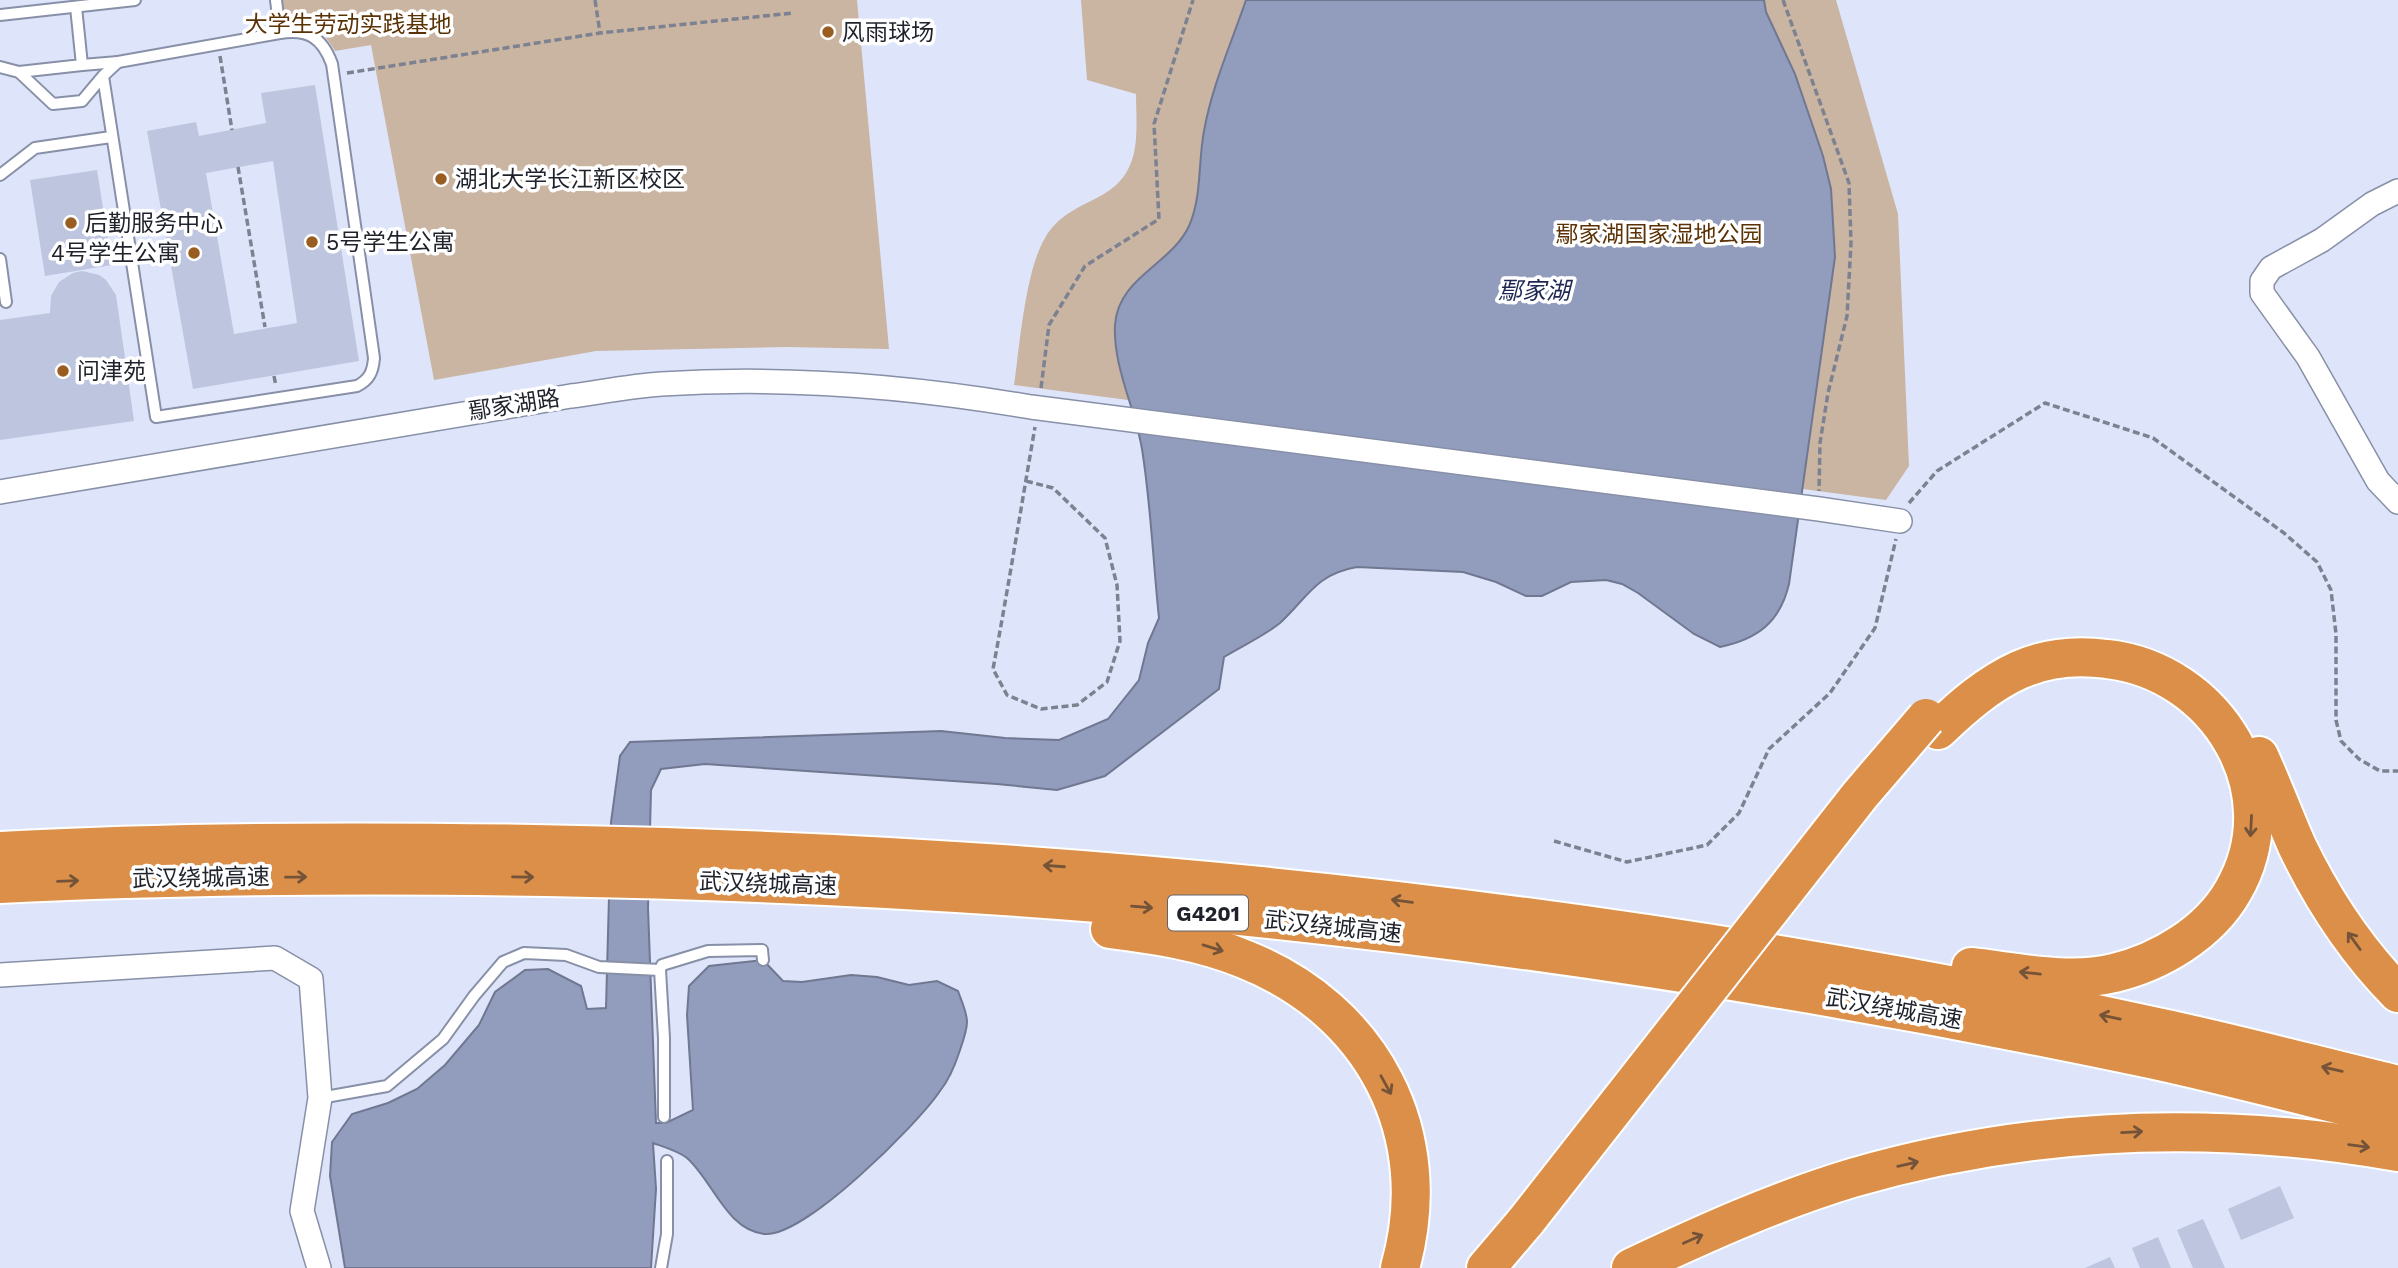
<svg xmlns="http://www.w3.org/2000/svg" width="2398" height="1268" viewBox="0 0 2398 1268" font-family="'Work Sans','Noto Sans SC',sans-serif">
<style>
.green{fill:#cab4a2}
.water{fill:#929cbd;stroke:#707791;stroke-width:2}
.building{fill:#bdc5df;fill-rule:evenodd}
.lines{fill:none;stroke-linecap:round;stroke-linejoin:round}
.lane-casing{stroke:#8890a8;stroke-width:14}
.street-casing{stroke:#8890a8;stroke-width:26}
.highway-casing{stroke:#fff;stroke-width:42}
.path{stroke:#7d8291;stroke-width:3.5;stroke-dasharray:7 3.5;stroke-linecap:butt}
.lane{stroke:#fff;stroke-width:10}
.street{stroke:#fff;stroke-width:23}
.highway{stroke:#db8f49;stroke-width:38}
.highway-bridge-casing{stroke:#fff;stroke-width:42;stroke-linecap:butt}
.highway-bridge{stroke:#db8f49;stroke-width:38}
.oneway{stroke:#745338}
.poi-dot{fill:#9a5d21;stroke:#fff;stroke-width:2.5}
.labels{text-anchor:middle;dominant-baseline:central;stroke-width:7;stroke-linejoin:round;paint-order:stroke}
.shield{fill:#fff;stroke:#62646b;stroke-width:2}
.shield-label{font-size:21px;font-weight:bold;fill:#1f222b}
.park-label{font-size:23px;fill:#5b3206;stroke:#fff}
.poi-label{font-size:23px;fill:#1f222b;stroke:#fff;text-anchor:start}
.street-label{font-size:23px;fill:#1f222b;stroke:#fff}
.water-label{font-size:24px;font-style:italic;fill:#1e2752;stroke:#fff}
</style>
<rect width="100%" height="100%" fill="#dee5fa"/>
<!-- green -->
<g class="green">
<path d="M276,0h581l32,349 -102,-2 -191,4 -162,29 -63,-335 -36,6c-15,-25 -26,-31 -56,-27z"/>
<path d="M1081,0h755l62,214 11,252 -23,34 -872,-115c6,-41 11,-113 31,-147 26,-44 76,-31 89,-85 4,-19 2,-41 2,-59l-49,-14z"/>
</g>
<!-- water -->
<path class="water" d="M1246,0h518l2,12 29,62 28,82 8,33 4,68 -46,327c-9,38 -31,55 -69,63l-26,-13 -56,-41 -16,-9 -16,-4 -35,2 -29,14h-16l-30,-14 -33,-10 -106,-5c-41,7 -49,30 -77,56 -16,13 -38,23 -56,34l-5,32 -114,87 -48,14 -60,-6 -292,-20 -44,5 -10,21 -3,118 8,215h10l27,-13 -6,-95 2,-29 20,-20 54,-6 20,21 19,1 49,-7 26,2 32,8 28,-4 21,10c3,9 9,21 9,31 0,9 -5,22 -8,31 -4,12 -11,28 -19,38 -23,34 -135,146 -175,143 -38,-3 -52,-53 -78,-76 -9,-7 -23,-11 -34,-15l3,46 -5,79h-306l-15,-92 2,-34 20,-28 36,-11 29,-14 28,-24 34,-40 16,-33 30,-22 23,-1 33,17 6,23 19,-1 5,-186 9,-66 10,-14 311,-11 64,7 54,2 49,-21 31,-39 9,-37 11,-25c-6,-56 -8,-113 -17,-169 -7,-42 -29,-81 -27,-124 3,-48 56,-60 74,-99 13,-29 9,-64 15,-95 8,-45 27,-87 42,-131z"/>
<!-- building -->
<g class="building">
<path d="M315,85l44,276 -166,28 -46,-258 49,-9 3,14 67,-13 -5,-30zM273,161l24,162 -63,11 -28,-161z"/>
<polygon points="97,170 112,265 45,276 30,180"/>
<polygon points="82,271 99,275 106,280 116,295 134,421 0,440 0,320 50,313 51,296 59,282 73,273"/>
<polygon points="2280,1186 2294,1218 2241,1240 2228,1209"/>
<polygon points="2203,1219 2225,1268 2193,1268 2177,1230"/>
<polygon points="2158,1237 2171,1268 2140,1268 2132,1248"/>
<polygon points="2110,1257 2115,1268 2085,1268"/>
</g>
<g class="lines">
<defs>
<g id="lane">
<polyline points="276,0 280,33"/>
<polyline points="0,15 135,0"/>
<polyline points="82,65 118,62"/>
<path d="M0,67l19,5 34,32 29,-3 21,-25 53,341 201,-31c12,-6 16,-14 17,-28l-42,-294c-10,-27 -24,-35 -52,-31l-162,29 -15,14"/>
<polyline points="19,72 82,65 76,7"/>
<polyline points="0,175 35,148 111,137"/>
<polyline points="0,259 6,302"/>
<polyline points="660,970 664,1038 664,1117"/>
<polyline points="320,1098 387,1086 443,1039 474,996 503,962 524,953 566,955 599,967 660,970 662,965 708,951 762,950 763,960"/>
<polyline points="661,1268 667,1234 667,1161"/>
</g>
<g id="street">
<polyline points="2398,191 2372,204 2322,240 2271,268 2262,281 2262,293 2308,357 2378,481 2398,502"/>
<path d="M0,492l571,-96c30,-4 60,-10 90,-12 125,-8 248,2 370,23l788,102 81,12"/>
<polyline points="0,975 275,958 311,979 320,1098 302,1211 319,1268"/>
</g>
<g id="highway">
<path d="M1938,730c24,-23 50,-46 81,-60 27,-12 58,-15 88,-11 109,12 184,132 126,232 -24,42 -73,71 -119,82 -46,11 -97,-1 -143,-6"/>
<path d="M2259,756c14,30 25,61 38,90 26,54 59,104 101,147"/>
<path d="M0,851c178,-10 357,-10 534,-7 547,9 1093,68 1628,184 79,17 157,38 236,57"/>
<path d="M0,884c182,-9 365,-10 547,-7 214,4 429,14 643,34 322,31 643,81 960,148 83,18 165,40 248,60"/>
<path d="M1110,929c46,6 91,12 134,30 129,51 194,175 156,309"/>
<polyline points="1486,1268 1526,1221"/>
<path d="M1631,1268c72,-34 145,-67 221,-90 179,-52 363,-58 546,-26"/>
</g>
</defs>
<!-- lane casing -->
<use href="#lane" class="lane-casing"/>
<!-- street casing -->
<use href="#street" class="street-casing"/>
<!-- highway casing -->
<use href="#highway" class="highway-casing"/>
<!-- path -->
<g class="path">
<polyline points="595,0 600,33"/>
<polyline points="1783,0 1849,183 1851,243 1847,316 1828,393 1820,443 1819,491"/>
<polyline points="220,56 232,130"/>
<polyline points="347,73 600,33 793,13"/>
<polyline points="238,167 265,327"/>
<polyline points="274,376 276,386"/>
<polyline points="1041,388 1049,325 1085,266 1159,219 1154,124 1193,0"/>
<path d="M1026,481l27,7 52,50 12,47 3,56 -13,41 -30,23 -36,4 -34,-14 -14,-26c15,-80 28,-161 42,-242"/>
<polyline points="1909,503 1937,471 2045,403 2153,438 2284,533 2317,562 2331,590 2336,634 2336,720 2341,741 2359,759 2380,771 2398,771"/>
<polyline points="1554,841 1627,862 1707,845 1739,813 1769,749 1830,693 1875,628 1896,539"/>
</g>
<!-- lane -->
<use href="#lane" class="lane"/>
<!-- street -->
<use href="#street" class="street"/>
<!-- highway -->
<use href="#highway" class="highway"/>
<defs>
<polyline id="highway-bridge" points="1526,1221 1860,795 1926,718"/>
</defs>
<!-- highway-bridge casing -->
<use href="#highway-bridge" class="highway-bridge-casing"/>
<!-- highway-bridge -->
<use href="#highway-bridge" class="highway-bridge"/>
</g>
<!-- one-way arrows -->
<defs><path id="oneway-shaft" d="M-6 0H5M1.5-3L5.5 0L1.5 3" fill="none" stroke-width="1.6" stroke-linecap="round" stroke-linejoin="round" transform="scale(1.75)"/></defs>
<g class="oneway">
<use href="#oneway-shaft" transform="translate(2251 826) rotate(93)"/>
<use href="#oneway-shaft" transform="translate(1054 866) rotate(-176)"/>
<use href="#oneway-shaft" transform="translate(296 877) rotate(-1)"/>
<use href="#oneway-shaft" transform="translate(523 877) rotate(1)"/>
<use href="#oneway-shaft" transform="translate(68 881) rotate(-2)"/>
<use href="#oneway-shaft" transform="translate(1402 901) rotate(-173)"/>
<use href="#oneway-shaft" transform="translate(1142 907) rotate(5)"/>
<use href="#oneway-shaft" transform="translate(2354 941) rotate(-126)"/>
<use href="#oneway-shaft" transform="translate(1213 948) rotate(17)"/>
<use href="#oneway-shaft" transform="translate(2030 973) rotate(-174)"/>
<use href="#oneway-shaft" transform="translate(2110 1017) rotate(-168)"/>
<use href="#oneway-shaft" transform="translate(2332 1069) rotate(-167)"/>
<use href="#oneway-shaft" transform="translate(1386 1085) rotate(61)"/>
<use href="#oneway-shaft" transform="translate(2132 1132) rotate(-3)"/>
<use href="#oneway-shaft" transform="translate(2359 1146) rotate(8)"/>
<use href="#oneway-shaft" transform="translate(1908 1164) rotate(-13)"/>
<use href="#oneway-shaft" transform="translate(1693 1239) rotate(-24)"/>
</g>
<!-- markers -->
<g class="poi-dot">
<circle cx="828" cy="32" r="7"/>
<circle cx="441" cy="179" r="7"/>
<circle cx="71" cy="223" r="7"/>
<circle cx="312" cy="242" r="7"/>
<circle cx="194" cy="253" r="7"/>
<circle cx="63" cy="371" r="7"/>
</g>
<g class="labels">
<!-- shield labels -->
<rect class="shield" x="1168" y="895.5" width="80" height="35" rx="5"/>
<g class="shield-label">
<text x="1208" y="913">G4201</text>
</g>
<!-- park labels -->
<g class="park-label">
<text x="348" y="24">大学生劳动实践基地</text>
<text x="1659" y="234">鄢家湖国家湿地公园</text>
</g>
<!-- poi labels -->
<g class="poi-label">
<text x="842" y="32">风雨球场</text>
<text x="455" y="179">湖北大学长江新区校区</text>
<text x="85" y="223">后勤服务中心</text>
<text x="326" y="242">5号学生公寓</text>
<text x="180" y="253" text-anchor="end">4号学生公寓</text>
<text x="77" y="371">问津苑</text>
</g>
<!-- street labels -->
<g class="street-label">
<text transform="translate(514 405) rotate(-9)">鄢家湖路</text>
<text transform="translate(201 878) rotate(-1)">武汉绕城高速</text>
<text transform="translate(768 884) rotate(2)">武汉绕城高速</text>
<text transform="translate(1333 927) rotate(6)">武汉绕城高速</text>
<text transform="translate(1894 1009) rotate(10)">武汉绕城高速</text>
</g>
<!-- water labels -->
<g class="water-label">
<text x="1534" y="291">鄢家湖</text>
</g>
</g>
</svg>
